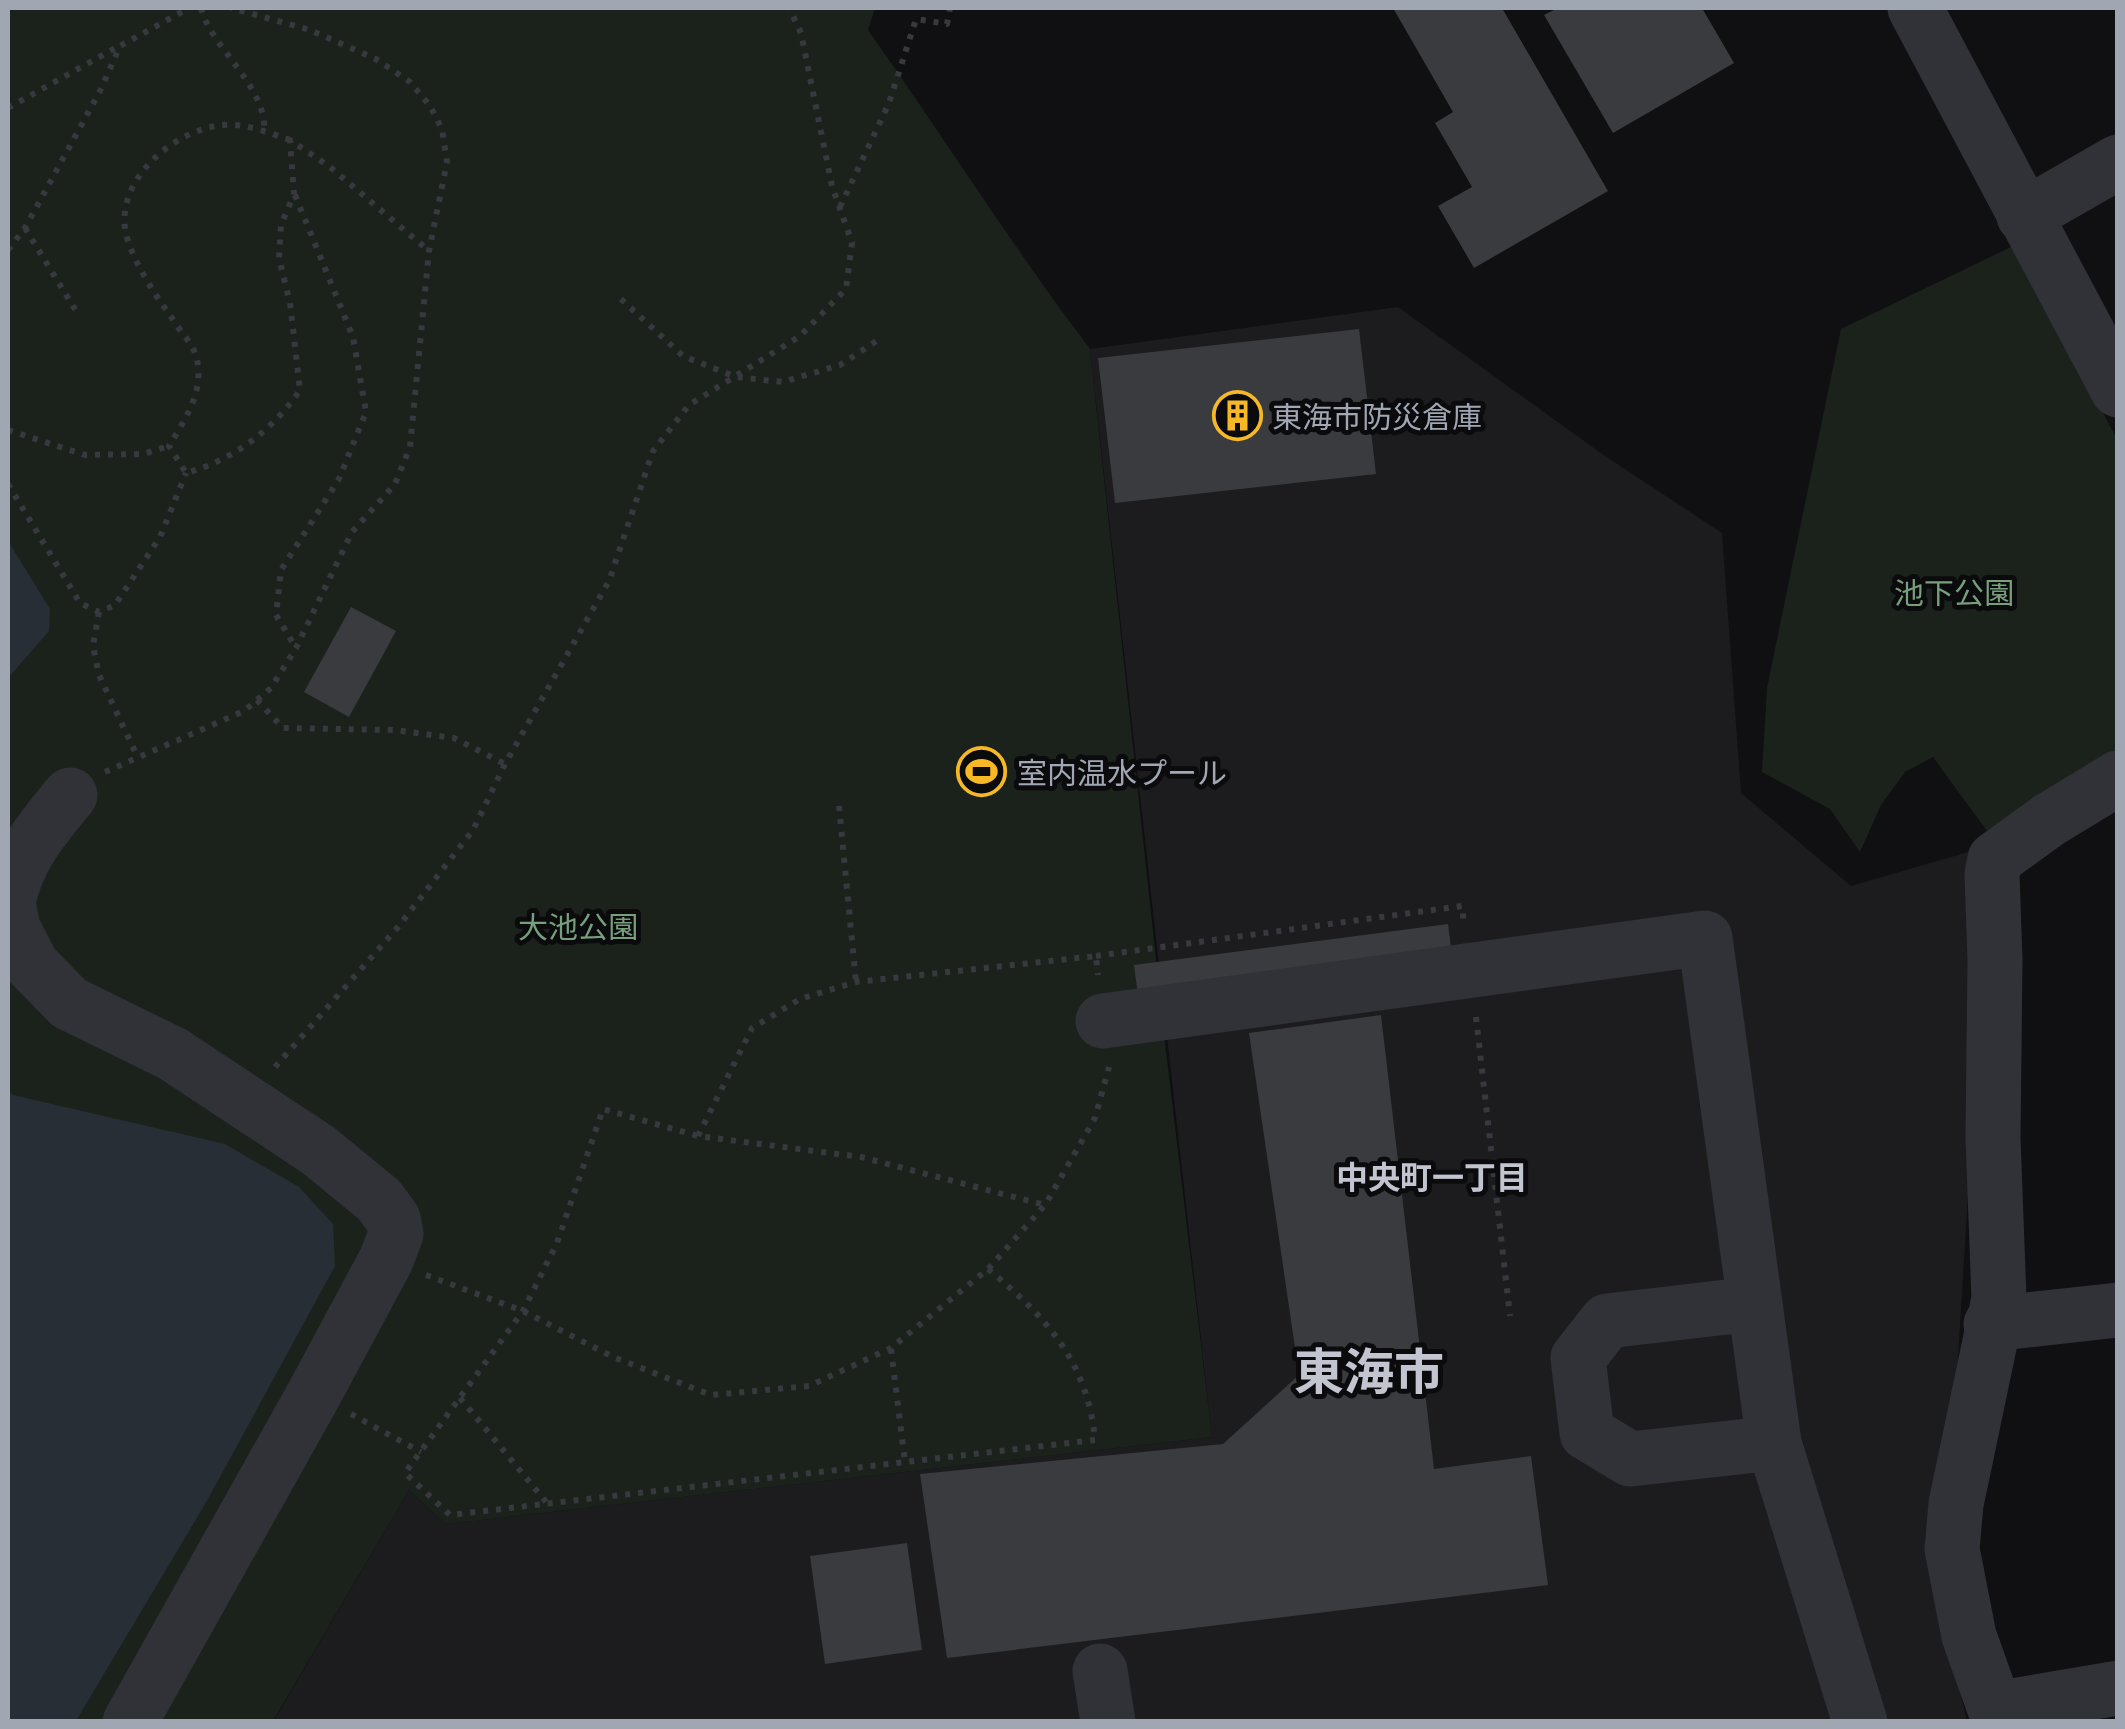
<svg xmlns="http://www.w3.org/2000/svg" width="2125" height="1729" viewBox="0 0 2125 1729" font-family="'Noto Sans','Noto Sans JP',sans-serif">
<style>
.built{fill:#1c1c1f}
.green{fill:#1b221c}
.water{fill:#272e35}
.building{fill:#3a3b3f}
.lines{fill:none;stroke-linecap:round;stroke-linejoin:round}
.path{stroke:#37393e;stroke-width:6;stroke-dasharray:5 8;stroke-linecap:butt}
.minor{stroke:#313237;stroke-width:55}
.labels{text-anchor:middle;dominant-baseline:central;stroke-width:10;stroke-linejoin:round;paint-order:stroke}
.poi-label{font-size:30px;fill:#a1a6b3;stroke:#0b0b0d;text-anchor:start}
.park-label{font-size:30px;fill:#779f7c;stroke:#0b0b0d}
.neighbourhood-label{font-size:32px;font-weight:bold;fill:#c2c5cf;stroke:#0b0b0d}
.town-label{font-size:50px;font-weight:bold;fill:#c2c5cf;stroke:#0b0b0d}
</style>
<rect width="100%" height="100%" fill="#101012"/>
<!-- built -->
<polygon class="built" points="1398,307 1605,456 1722,533 1741,793 1851,886 1975,850 1968,1195 1956,1390 1925,1538 1967,1721 273,1722 409,1490 445,1524 1212,1437 1090,349"/>
<!-- green -->
<g class="green">
<path d="M8,8h867l-7,22c75,106 144,216 222,319l75,694 47,394 -767,87 -36,-34 -136,231 -265,1z"/>
<polygon points="2013,246 2117,439 2117,751 1987,831 1933,757 1905,772 1881,805 1860,852 1830,809 1762,772 1767,688 1841,329"/>
</g>
<!-- water -->
<g class="water">
<polygon points="8,541 50,609 49,631 8,678"/>
<polygon points="8,1091 13,1095 225,1144 299,1187 333,1224 335,1266 208,1499 76,1721 8,1721"/>
</g>
<!-- building -->
<g class="building">
<polygon points="1393,8 1502,8 1608,191 1474,268 1438,206 1472,187 1435,123 1453,112"/>
<polygon points="1558,8 1702,8 1734,63 1613,133 1544,15"/>
<polygon points="1359,329 1376,474 1115,503 1098,358"/>
<polygon points="351,607 396,631 349,717 304,692"/>
<polygon points="1448,924 1453,963 1139,1003 1134,965"/>
<polygon points="1381,1015 1434,1469 1531,1456 1548,1585 947,1658 920,1474 1223,1444 1299,1375 1249,1033"/>
<polygon points="907,1543 922,1650 825,1664 810,1556"/>
</g>
<g class="lines">
<!-- path -->
<g class="path">
<path d="M201,8c10,40 67,79 63,124"/>
<polyline points="8,108 119,46"/>
<path d="M290,140c-21,-7 -44,-17 -67,-15 -52,5 -114,60 -95,116 10,29 28,55 46,80 6,10 17,21 21,32 12,34 -9,65 -26,93l17,27c47,-13 87,-43 114,-83l-10,-87 -11,-45 2,-33 13,-31 -4,-54 40,27 99,84"/>
<polyline points="295,195 353,337 366,412 339,479 281,570 276,615 296,648"/>
<polyline points="840,207 889,103 916,19 947,24 950,8"/>
<polyline points="25,228 76,311"/>
<polyline points="8,250 25,228 100,91 120,46 189,8"/>
<polyline points="621,299 683,356 736,377 783,382 840,365 878,340"/>
<polyline points="8,430 85,455 143,454 169,446"/>
<polyline points="8,484 80,603 99,612 115,605 160,537 186,473"/>
<polyline points="99,612 93,646 99,675 138,758"/>
<polyline points="257,700 283,728 395,730 454,738 505,764"/>
<polyline points="105,772 244,711 271,688 296,648 352,532 395,484 410,447 429,251 447,162 442,129 430,106 410,82 376,59 310,30 231,8"/>
<polyline points="839,806 856,982"/>
<polyline points="1096,956 1462,906 1464,925"/>
<polyline points="1476,1017 1510,1316"/>
<polyline points="275,1067 398,927 473,830 505,764 609,581 653,451 689,405 800,336 846,289 852,243 832,186 801,33 789,8"/>
<polyline points="698,1136 752,1028 800,999 856,982 1096,956 1098,975"/>
<path d="M988,1269c58,48 100,93 107,171l-645,75 -45,-42 118,-162 34,-68 46,-134 95,27 163,21 184,48"/>
<polyline points="426,1275 523,1311 613,1357 711,1395 809,1386 891,1348 988,1269 1045,1205 1095,1118 1109,1067"/>
<polyline points="891,1349 905,1462"/>
<polyline points="460,1398 547,1503"/>
<polyline points="351,1414 421,1452"/>
</g>
<!-- minor -->
<g class="minor">
<polyline points="1915,8 2118,390"/>
<polyline points="2024,216 2118,162"/>
<polyline points="2118,778 2049,820 1995,859 1992,874 1995,960 1993,1138 1999,1299 1956,1504 1952,1549 1969,1636 1995,1709 2118,1688"/>
<path d="M8,902c9,-44 34,-73 62,-107"/>
<polyline points="8,903 13,928 32,965 69,1003 173,1054 318,1150 379,1200 393,1219 396,1234 386,1260 314,1394 130,1722"/>
<polyline points="1103,1021 1705,938 1774,1443 1860,1722"/>
<polyline points="1753,1304 1607,1321 1578,1358 1587,1433 1630,1459 1774,1443"/>
<polyline points="1991,1324 2118,1310"/>
<polyline points="1100,1671 1108,1722"/>
</g>
</g>
<!-- icons -->
<defs>
<symbol id="building-ring" viewBox="-11 -11 22 22"><circle r="9.5" fill="#0b0b0d" stroke="#f6b925" stroke-width="1.5"/><path d="M-4-6H4V6H1V3H-1V6H-4ZM-2.5-4.3h1.7v1.8h-1.7ZM.8-4.3h1.7v1.8H.8ZM-2.5-1h1.7V.8h-1.7ZM.8-1h1.7V.8H.8Z" fill="#f6b925"/></symbol>
<symbol id="stadium-ring" viewBox="-11 -11 22 22"><circle r="9.5" fill="#0b0b0d" stroke="#f6b925" stroke-width="1.5"/><path d="M0-5a6.5 5 0 1 0 0 10a6.5 5 0 1 0 0-10ZM-3.5-1.8h7v3.6h-7Z" fill="#f6b925"/></symbol>
</defs>
<g fill-rule="evenodd">
<use href="#building-ring" x="1210" y="388" width="55" height="55"/>
<use href="#stadium-ring" x="954" y="744" width="55" height="55"/>
</g>
<g class="labels">
<!-- poi labels -->
<g class="poi-label">
<text x="1272" y="416">東海市防災倉庫</text>
<text x="1017" y="772">室内温水プール</text>
</g>
<!-- park labels -->
<g class="park-label">
<text x="1954" y="592">池下公園</text>
<text x="578" y="926">大池公園</text>
</g>
<!-- neighbourhood labels -->
<g class="neighbourhood-label">
<text x="1432" y="1176">中央町一丁目</text>
</g>
<!-- town labels -->
<g class="town-label">
<text x="1369" y="1371">東海市</text>
</g>
</g>
<!-- border -->
<rect width="2125" height="1729" fill="none" stroke="#a1a6b3" stroke-width="20"/>
</svg>
